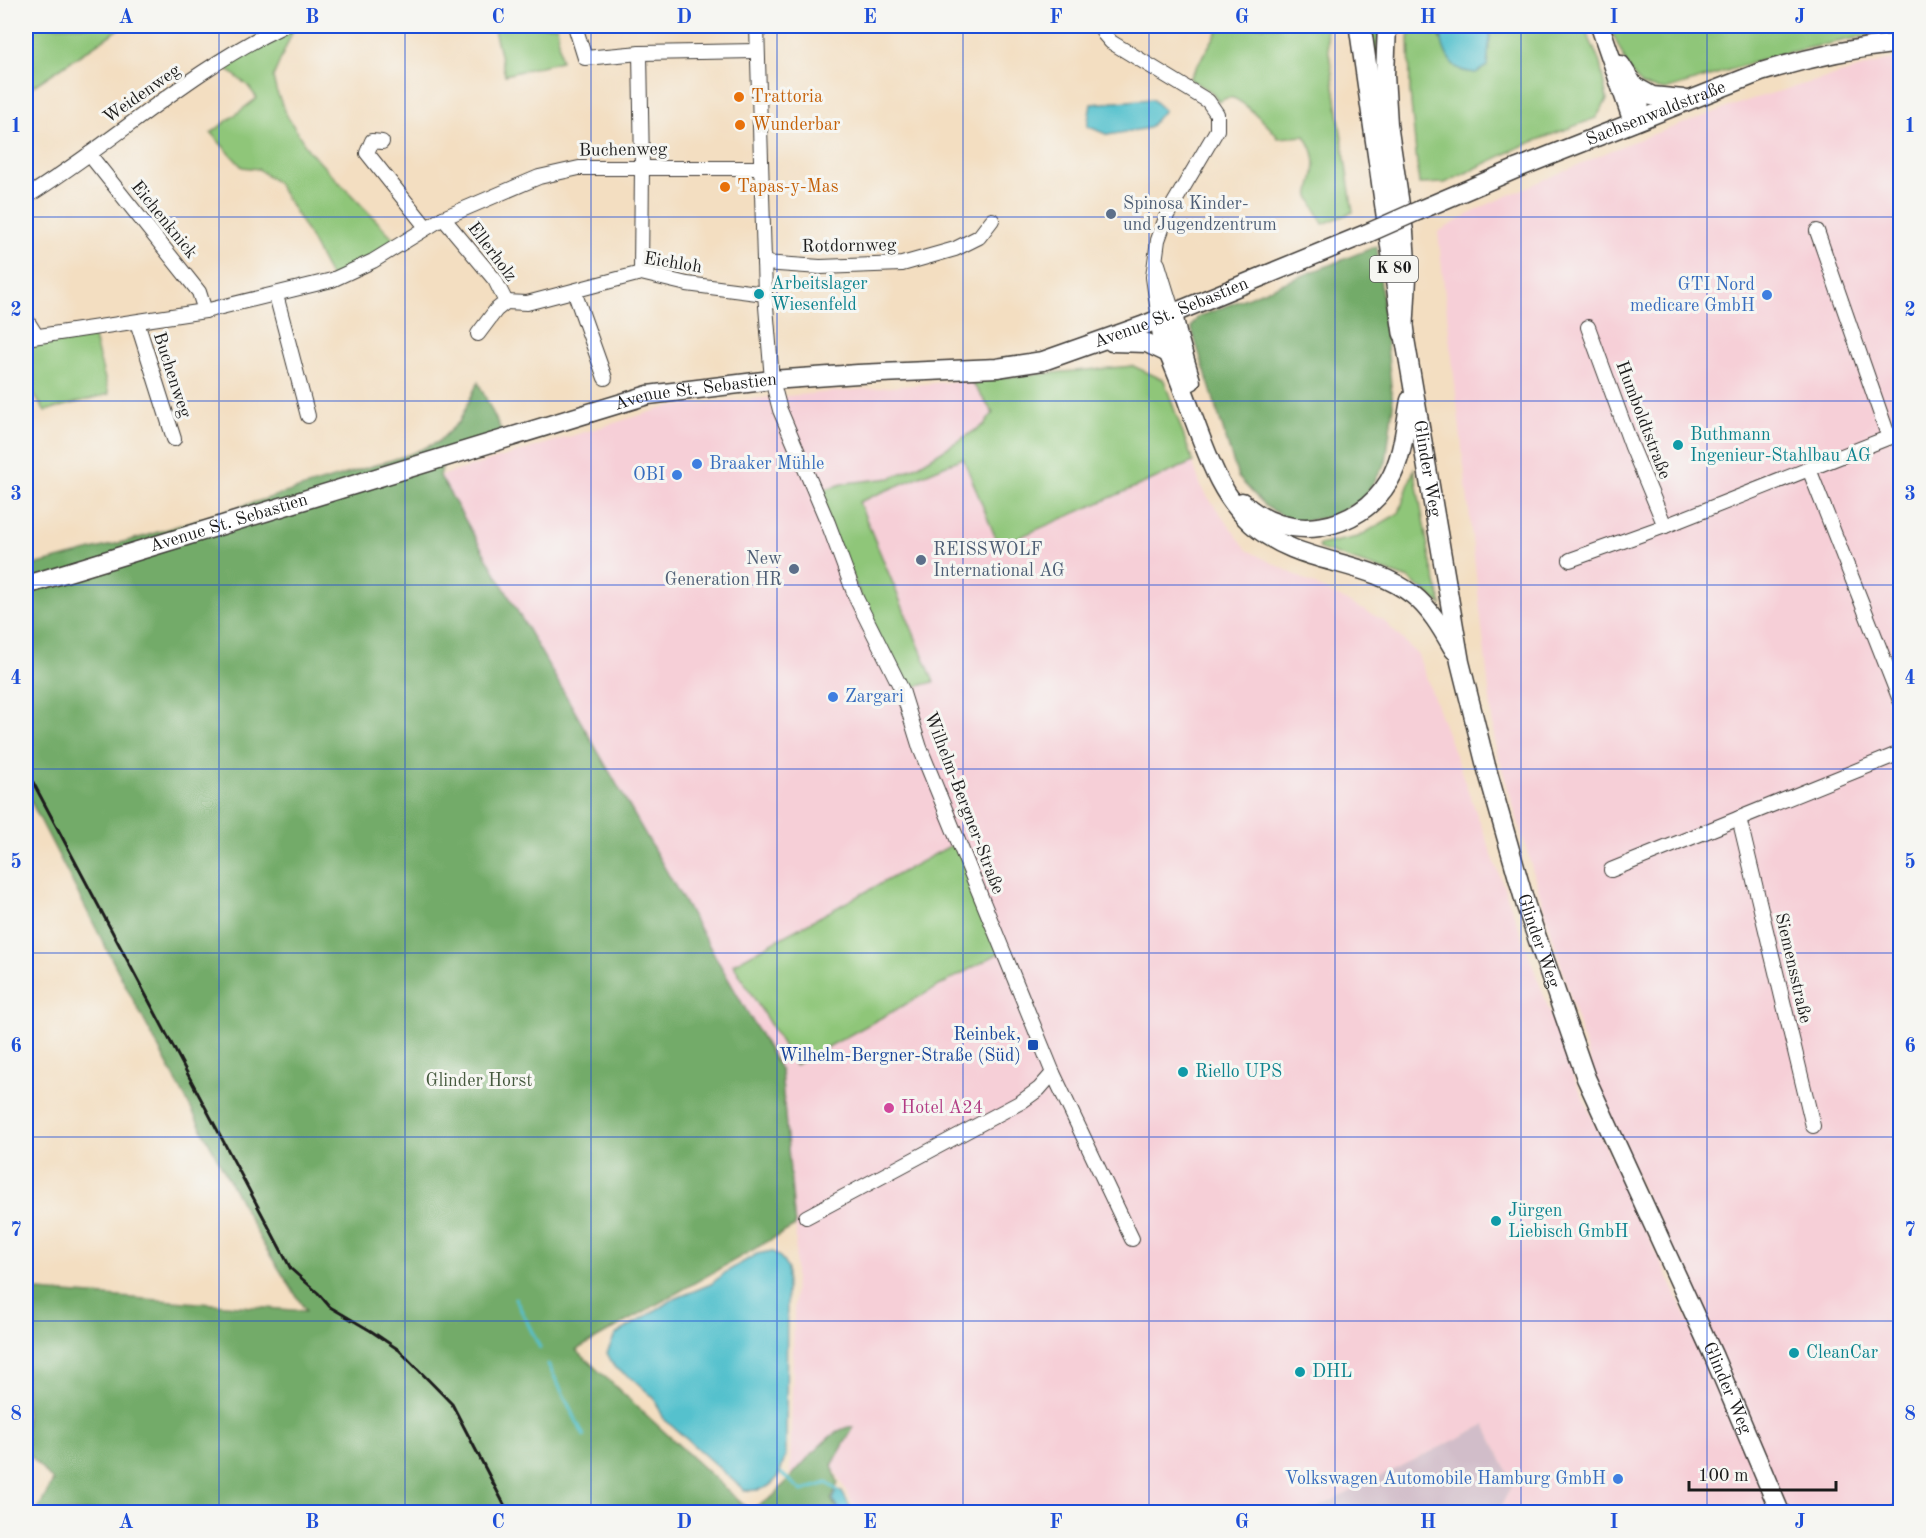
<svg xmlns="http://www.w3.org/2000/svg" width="1926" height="1538" viewBox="0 0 1926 1538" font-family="'Old Standard TT',serif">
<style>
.built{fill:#f6cfd7}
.industrial{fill:#d1bdc9}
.green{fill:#8fc679;stroke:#56714a;stroke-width:1.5}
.forest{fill:#73ab69;stroke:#486442;stroke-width:1.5}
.water{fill:#54c1cd;stroke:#386e74;stroke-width:1.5}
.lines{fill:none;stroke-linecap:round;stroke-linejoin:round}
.stream{stroke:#54c1cd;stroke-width:3}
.minor-casing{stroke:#3c3935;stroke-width:16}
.major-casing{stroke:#3c3935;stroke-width:21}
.highway-casing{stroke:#3c3935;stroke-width:24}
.minor{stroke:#fff;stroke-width:14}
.major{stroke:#fff;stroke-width:18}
.highway{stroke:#fff;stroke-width:21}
.rail{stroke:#1c1c1c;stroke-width:3}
.major-bridge-casing{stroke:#3c3935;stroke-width:21;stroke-linecap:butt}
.major-bridge{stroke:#fff;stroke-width:18}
.grid{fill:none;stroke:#1d4ed8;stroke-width:1.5;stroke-opacity:0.55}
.food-dot{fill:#e8710a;stroke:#f6f6f2;stroke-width:2}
.service-dot{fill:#5c6f8a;stroke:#f6f6f2;stroke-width:2}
.culture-dot{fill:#0f9aa8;stroke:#f6f6f2;stroke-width:2}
.shop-dot{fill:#3f7fe0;stroke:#f6f6f2;stroke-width:2}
.transit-dot{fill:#1a4fb4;stroke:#f6f6f2;stroke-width:2}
.hotel-dot{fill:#d1479c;stroke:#f6f6f2;stroke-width:2}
.labels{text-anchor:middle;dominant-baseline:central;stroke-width:6;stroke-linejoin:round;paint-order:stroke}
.shield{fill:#f6f6f2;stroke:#5d5d5c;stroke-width:1.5}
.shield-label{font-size:16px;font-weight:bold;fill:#1c1c1c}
.street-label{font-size:18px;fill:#1c1c1c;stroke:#f6f6f2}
.food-label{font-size:18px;fill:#c56008;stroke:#f6f6f2;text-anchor:start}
.service-label{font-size:18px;fill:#4e5e75;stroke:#f6f6f2;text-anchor:start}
.culture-label{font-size:18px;fill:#0d838f;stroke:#f6f6f2;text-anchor:start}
.shop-label{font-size:18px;fill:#366cbe;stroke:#f6f6f2;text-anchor:end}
.transit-label{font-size:18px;fill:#164399;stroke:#f6f6f2;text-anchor:end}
.park-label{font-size:18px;fill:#44583d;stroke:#f6f6f2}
.hotel-label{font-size:18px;fill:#b23c85;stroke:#f6f6f2;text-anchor:start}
.neatline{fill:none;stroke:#1d4ed8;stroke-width:2}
.grid-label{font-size:20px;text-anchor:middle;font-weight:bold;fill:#1d4ed8}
</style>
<rect width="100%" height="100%" fill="#f6f6f2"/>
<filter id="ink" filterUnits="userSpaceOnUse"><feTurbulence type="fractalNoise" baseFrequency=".0167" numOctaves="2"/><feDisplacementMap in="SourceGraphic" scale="12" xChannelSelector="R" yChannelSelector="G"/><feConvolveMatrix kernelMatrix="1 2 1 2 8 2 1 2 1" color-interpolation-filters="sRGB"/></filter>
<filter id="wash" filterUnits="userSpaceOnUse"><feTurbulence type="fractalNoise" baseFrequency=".008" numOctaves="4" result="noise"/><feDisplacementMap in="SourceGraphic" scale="24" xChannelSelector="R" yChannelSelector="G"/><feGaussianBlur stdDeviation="1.35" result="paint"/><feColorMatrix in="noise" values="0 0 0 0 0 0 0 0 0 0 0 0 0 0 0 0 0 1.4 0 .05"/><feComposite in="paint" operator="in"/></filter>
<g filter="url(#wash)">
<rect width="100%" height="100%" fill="#f3dec1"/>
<!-- built -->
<g class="built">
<polygon points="1896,58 1900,58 1900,1508 1892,1512 1784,1512 1597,1086 1495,745 1438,232 1484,206 1626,144 1752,99"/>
<polygon points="1133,366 1164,380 1202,489 1247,550 1383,620 1418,655 1577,1085 1779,1512 1498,1512 1513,1483 1485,1425 1309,1512 857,1512 832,1465 854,1427 835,1433 790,1476 796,1226 781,1071 440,476 670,406"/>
</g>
<!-- industrial -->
<polygon class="industrial" points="1485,1425 1513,1483 1498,1512 1309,1512"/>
<!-- green -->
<g class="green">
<polygon points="26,26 124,26 26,91"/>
<polygon points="278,26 295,26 273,77 276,90 287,116 309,151 400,245 332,280 305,228 277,183 258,169 242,167 211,133 257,98 248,86 217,61"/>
<polygon points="493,26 557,26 561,61 505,75"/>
<path d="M1221,26h104l28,186 -30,12 -14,-28c5,-24 12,-36 -4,-60l-27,2c-6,-10 -35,-37 -45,-40 -6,-1 -10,1 -14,4l-7,-10 -23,-13z"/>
<polygon points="1366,26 1381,26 1377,45 1378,111"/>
<polygon points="1409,26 1441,26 1440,39 1487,66 1491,26 1584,26 1600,63 1607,100 1596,118 1522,146 1445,183 1419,184 1410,93"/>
<polygon points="1609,26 1900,26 1900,31 1889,31 1781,54 1665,90 1643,86 1631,73"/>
<polygon points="91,327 109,394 45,411 26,383 26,338"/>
<polygon points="1133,366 1164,380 1193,462 999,546 963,458 859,502 934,682 902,690 815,492 846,483 891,478 919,465 984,425 993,413 970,380"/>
<polygon points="1414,469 1431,564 1442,605 1409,579 1320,549 1318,545 1358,537 1399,513"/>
<polygon points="959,841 1003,951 795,1065 733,964"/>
</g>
<!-- forest -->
<g class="forest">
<polygon points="1377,246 1393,405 1386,462 1363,500 1328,517 1295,523 1265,506 1238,477 1191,327 1198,317"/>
<path d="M478,382l27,56 -61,21 -4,17 341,595 14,155 -219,124 173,160c7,-4 17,-8 24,-14 17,-15 58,-73 81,-69l-22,38 6,18 -7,17 9,12h-803l16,-31 -27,-30v-161l280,21 -43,-67 -141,-265 -96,-187v-225l116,-30 266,-82 30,-13 21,-20z"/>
</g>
<!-- water -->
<g class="water">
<path d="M1441,26h50l-4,40 -11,7c-4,-1 -11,-1 -15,-3 -15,-7 -21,-29 -20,-44z"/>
<polygon points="1152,99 1164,110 1149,128 1108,135 1087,126 1091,104"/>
<path d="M772,1251l9,7 6,10 -1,185c-6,26 -14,40 -42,37l-80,-71 -10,-21 -21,-19 -18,-11 -8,-15 8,-18 57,-35 39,-16 15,-12 31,-18z"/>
<polygon points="837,1490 842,1492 853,1512 841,1512 833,1500"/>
</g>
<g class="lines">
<!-- stream -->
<g class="stream">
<polyline points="26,35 40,26"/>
<polyline points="515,1298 540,1348"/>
<polyline points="548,1364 584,1436"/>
<polyline points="781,1473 802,1491 827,1483 837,1490"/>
</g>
</g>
</g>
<g filter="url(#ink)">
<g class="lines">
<defs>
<g id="minor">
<polyline points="575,26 585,58 640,53 757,51"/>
<polyline points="757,26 765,294 772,380 780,410 828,523 856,598 902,690 920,748 1053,1073 1132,1239"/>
<polyline points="1101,26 1104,34 1111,42 1208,101 1217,114 1217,130 1167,215 1158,240 1153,277 1159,319"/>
<polyline points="640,53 642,166 641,273"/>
<polyline points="382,142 372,141 367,153 426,227"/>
<polyline points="89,154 199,292 205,311"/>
<path d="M26,197c87,-54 164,-127 257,-171"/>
<polyline points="443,218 495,280 506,302 496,310 478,334"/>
<polyline points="1817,231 1889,438"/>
<polyline points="764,263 820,267 902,264 955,249 979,237 992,220"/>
<polyline points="1158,264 1173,313"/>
<polyline points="574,291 605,378"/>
<polyline points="276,295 308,416"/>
<polyline points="506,302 527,303 641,273 687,284 765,294"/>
<polyline points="26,319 36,335"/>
<polyline points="137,322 174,439"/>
<polyline points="1588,327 1632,447 1665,526"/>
<polyline points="26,338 205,311 332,280 373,261 443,218 539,177 579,168 761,168"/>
<polyline points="1809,469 1900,700"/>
<polyline points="1570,560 1665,526 1900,433"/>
<polyline points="1739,818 1813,1126"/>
<polyline points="1611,870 1900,753"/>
<polyline points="806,1217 1021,1102 1039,1089 1053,1073"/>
<polyline points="1894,1512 1900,1509"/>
</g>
<g id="major">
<path id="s1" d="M1387,26l-2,49 3,49 16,108 3,46 -3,55 56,329 26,104 40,140 60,172 128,279 66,155"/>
<polyline points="1600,26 1633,122"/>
<path d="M1621,65c11,19 28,37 12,57"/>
<polyline points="1632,85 1652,96 1683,99"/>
<path id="s2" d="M1420,210l98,-42 243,-96c46,-14 92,-24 139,-29"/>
<polyline points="1173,313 1177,333 1191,381"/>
<path d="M1159,319l4,22c11,25 21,50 30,76 15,39 27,78 59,107 47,42 114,34 161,71 18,14 30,36 41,55"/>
<polyline points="1112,342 1147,343 1168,353"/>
<path d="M1242,502c44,43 117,30 147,-21 14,-24 16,-54 21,-81"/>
<path id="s3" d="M26,585l622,-190 124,-15 86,-6 139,-6 46,-7 99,-35 226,-93"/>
</g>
<polyline id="highway" points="1360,26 1404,333"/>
</defs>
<!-- minor casing -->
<use href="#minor" class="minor-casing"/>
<!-- major casing -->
<use href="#major" class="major-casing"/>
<!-- highway casing -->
<use href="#highway" class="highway-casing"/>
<!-- minor -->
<use href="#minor" class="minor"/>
<!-- major -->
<use href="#major" class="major"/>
<!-- highway -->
<use href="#highway" class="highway"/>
<!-- rail -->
<polyline class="rail" points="26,769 291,1269 318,1293 330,1307 371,1331 399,1350 452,1404 508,1512"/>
<defs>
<polyline id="major-bridge" points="1368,233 1420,210"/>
</defs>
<!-- major-bridge casing -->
<use href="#major-bridge" class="major-bridge-casing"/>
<!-- major-bridge -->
<use href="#major-bridge" class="major-bridge"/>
</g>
</g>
<!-- grid -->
<path class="grid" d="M219,26v1486M405,26v1486M591,26v1486M777,26v1486M963,26v1486M1149,26v1486M1335,26v1486M1521,26v1486M1707,26v1486M26,217h1874M26,401h1874M26,585h1874M26,769h1874M26,953h1874M26,1137h1874M26,1321h1874"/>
<!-- markers -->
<g class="food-dot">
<circle cx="739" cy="97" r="6"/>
<circle cx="740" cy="125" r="6"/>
<circle cx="725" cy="187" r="6"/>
</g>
<g class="service-dot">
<circle cx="1111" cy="214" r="6"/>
<circle cx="921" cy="560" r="6"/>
<circle cx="794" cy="569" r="6"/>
</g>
<g class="culture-dot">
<circle cx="759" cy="294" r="6"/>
<circle cx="1678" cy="445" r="6"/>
<circle cx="1183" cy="1072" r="6"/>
<circle cx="1496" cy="1221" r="6"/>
<circle cx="1794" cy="1353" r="6"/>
<circle cx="1300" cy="1372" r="6"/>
</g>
<g class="shop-dot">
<circle cx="1767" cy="295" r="6"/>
<circle cx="697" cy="464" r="6"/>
<circle cx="677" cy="475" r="6"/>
<circle cx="833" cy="697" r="6"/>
<circle cx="1618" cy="1479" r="6"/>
</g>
<rect class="transit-dot" x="1027" y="1039" width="12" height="12" rx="3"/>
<circle class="hotel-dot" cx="889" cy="1108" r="6"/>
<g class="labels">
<!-- shield labels -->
<rect class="shield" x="1370" y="256" width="48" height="26" rx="4.5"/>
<g class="shield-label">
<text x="1394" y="269">K 80</text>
</g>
<!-- street labels -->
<g class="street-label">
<text transform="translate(142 94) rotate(-35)">Weidenweg</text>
<text stroke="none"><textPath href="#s2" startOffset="255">Sachsenwaldstraße</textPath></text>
<text transform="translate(623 150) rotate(-1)">Buchenweg</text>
<text transform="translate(164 220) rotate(51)">Eichenknick</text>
<text transform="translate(849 246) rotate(-1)">Rotdornweg</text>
<text transform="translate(492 252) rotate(53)">Ellerholz</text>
<text transform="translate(673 263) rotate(9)">Eichloh</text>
<text stroke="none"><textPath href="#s3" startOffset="1184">Avenue St. Sebastien</textPath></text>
<text transform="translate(172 375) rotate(72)">Buchenweg</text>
<text stroke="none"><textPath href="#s3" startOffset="698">Avenue St. Sebastien</textPath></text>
<text transform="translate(1643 420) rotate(69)">Humboldtstraße</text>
<text stroke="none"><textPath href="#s1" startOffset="446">Glinder Weg</textPath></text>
<text stroke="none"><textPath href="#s3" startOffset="212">Avenue St. Sebastien</textPath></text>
<text transform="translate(964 803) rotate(69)">Wilhelm-Bergner-Straße</text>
<text stroke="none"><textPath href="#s1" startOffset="932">Glinder Weg</textPath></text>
<text transform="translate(1793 968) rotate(77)">Siemensstraße</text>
<text stroke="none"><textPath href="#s1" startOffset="1418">Glinder Weg</textPath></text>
</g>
<!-- food labels -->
<g class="food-label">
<text x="751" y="97">Trattoria</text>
<text x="752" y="125">Wunderbar</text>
<text x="737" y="187">Tapas-y-Mas</text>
</g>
<!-- service labels -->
<g class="service-label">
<text x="1123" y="204">Spinosa Kinder-<tspan x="1123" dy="21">und Jugendzentrum</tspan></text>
<text x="933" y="550">REISSWOLF<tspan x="933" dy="21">International AG</tspan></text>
<text x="782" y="559" text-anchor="end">New<tspan x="782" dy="21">Generation HR</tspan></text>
</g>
<!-- culture labels -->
<g class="culture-label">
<text x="771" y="284">Arbeitslager<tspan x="771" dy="21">Wiesenfeld</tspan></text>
<text x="1690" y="435">Buthmann<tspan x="1690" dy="21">Ingenieur-Stahlbau AG</tspan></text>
<text x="1195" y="1072">Riello UPS</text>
<text x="1508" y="1211">Jürgen<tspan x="1508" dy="21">Liebisch GmbH</tspan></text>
<text x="1806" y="1353">CleanCar</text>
<text x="1312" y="1372">DHL</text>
</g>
<!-- shop labels -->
<g class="shop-label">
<text x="1755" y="285">GTI Nord<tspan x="1755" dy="21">medicare GmbH</tspan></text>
<text x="709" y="464" text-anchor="start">Braaker Mühle</text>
<text x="665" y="475">OBI</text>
<text x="845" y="697" text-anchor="start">Zargari</text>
<text x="1606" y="1479">Volkswagen Automobile Hamburg GmbH</text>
</g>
<!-- transit labels -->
<g class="transit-label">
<text x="1021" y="1035">Reinbek,<tspan x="1021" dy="21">Wilhelm-Bergner-Straße (Süd)</tspan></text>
</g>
<!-- park labels -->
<g class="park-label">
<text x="479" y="1081">Glinder Horst</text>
</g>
<!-- hotel labels -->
<g class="hotel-label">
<text x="901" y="1108">Hotel A24</text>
</g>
</g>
<!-- margin -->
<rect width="1926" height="1538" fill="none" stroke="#f6f6f2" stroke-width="66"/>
<!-- scale -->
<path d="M1689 1481v9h147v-9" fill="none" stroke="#1c1c1c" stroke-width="3"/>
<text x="1698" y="1481" font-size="18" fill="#1c1c1c" stroke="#f6f6f2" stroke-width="4.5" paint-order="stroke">100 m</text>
<rect x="33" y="33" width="1860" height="1472" class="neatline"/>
<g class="grid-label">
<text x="126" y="23">A</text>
<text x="312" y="23">B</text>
<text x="498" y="23">C</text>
<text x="684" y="23">D</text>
<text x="870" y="23">E</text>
<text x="1056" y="23">F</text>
<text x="1242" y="23">G</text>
<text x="1428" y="23">H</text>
<text x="1614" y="23">I</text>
<text x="1800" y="23">J</text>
<text x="16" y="132">1</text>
<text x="1910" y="132">1</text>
<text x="16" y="316">2</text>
<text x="1910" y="316">2</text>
<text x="16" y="500">3</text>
<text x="1910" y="500">3</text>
<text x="16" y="684">4</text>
<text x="1910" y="684">4</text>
<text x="16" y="868">5</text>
<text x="1910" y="868">5</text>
<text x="16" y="1052">6</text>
<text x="1910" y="1052">6</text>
<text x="16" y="1236">7</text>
<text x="1910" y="1236">7</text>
<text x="16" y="1420">8</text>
<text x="1910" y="1420">8</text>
<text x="126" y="1528">A</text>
<text x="312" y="1528">B</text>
<text x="498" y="1528">C</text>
<text x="684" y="1528">D</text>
<text x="870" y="1528">E</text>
<text x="1056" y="1528">F</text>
<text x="1242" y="1528">G</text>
<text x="1428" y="1528">H</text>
<text x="1614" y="1528">I</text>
<text x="1800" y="1528">J</text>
</g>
</svg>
